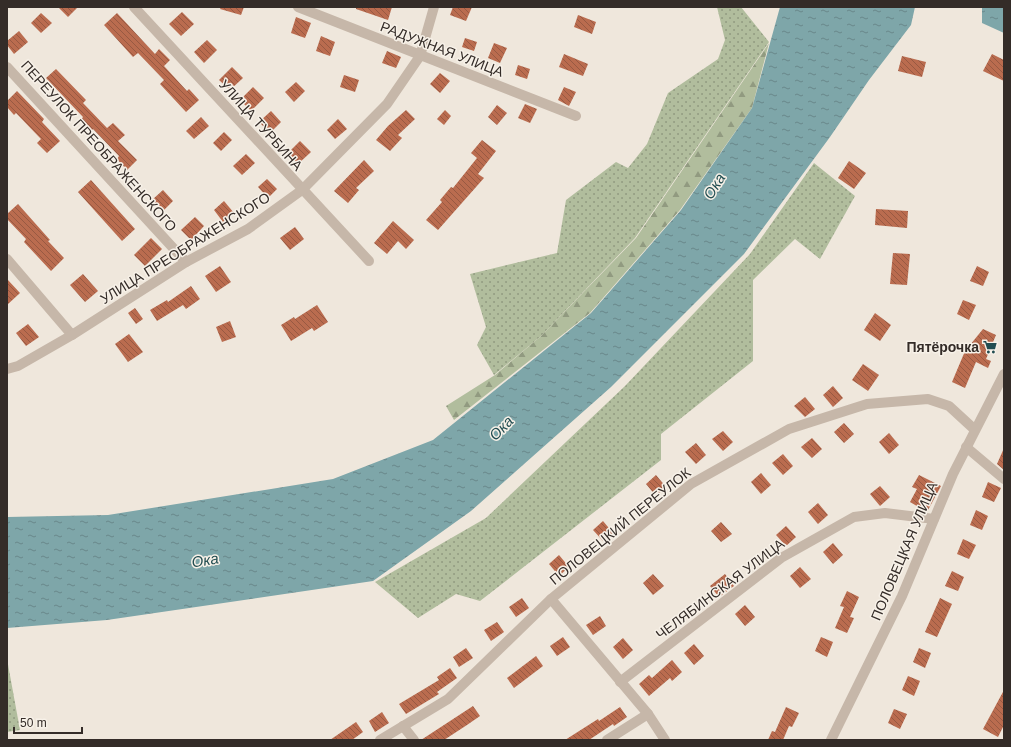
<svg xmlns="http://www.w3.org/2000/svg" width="1011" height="747" viewBox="0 0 1011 747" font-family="Helvetica,sans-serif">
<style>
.grass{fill:url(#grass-dots)}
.forest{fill:url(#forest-firs)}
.water{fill:url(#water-ripples)}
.building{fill:url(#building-back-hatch)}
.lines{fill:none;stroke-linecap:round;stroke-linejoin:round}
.minor{stroke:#c6b7a9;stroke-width:10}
.tertiary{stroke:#c6b7a9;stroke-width:10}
.labels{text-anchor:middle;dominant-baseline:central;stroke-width:3;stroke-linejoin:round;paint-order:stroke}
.street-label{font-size:14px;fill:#342c28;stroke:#f7f1e8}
.poi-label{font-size:14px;font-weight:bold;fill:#342c28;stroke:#f7f1e8;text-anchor:end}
.water-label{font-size:15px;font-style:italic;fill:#224d51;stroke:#f7f1e8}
</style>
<defs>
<pattern id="grass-dots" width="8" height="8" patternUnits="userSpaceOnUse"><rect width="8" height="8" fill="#b1bd9d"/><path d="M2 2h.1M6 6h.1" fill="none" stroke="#919a80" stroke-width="1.8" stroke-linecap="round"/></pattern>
<pattern id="forest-firs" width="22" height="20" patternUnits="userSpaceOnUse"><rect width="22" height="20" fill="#b1bd9d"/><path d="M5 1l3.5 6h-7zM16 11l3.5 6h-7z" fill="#919a80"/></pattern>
<pattern id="water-ripples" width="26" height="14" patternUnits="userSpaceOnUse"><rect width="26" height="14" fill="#7ea6a9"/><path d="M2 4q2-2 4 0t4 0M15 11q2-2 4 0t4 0" fill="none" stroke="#68878a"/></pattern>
<pattern id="building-back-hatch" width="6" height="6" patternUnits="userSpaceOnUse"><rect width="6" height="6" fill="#ba6c4f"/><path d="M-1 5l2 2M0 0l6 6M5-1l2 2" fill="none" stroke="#985942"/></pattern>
</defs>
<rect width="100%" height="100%" fill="#efe7dc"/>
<!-- grass -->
<g class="grass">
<polygon points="717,7 741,7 769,42 635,238 541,336 494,375 477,345 486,327 470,274 557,253 566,200 616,162 628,168 647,144 668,93 718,59 725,40"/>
<polygon points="814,163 855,196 820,259 795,239 753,280 753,361 661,434 661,460 480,601 456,594 418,618 375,582 486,518 625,386 750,254"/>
<polygon points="7,659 20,730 7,732"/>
</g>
<!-- forest -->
<polygon class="forest" points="769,43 752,108 680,210 590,313 454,420 446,406 495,375 541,336 636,238"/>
<!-- water -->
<g class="water">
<polygon points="780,7 915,7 911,25 869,80 830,137 744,254 611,387 471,511 373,581 107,620 7,628 7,517 108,515 333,479 433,440 591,313 681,210 752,108"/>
<polygon points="982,7 1004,7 1004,33 982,23"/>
</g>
<!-- building -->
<g class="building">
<polygon points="58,7 78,7 68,17"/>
<polygon points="221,7 244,7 241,15 220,9"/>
<polygon points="356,7 392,7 388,20 356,9"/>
<polygon points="453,7 472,7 466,21 450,15"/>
<polygon points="182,12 194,24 181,36 169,24"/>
<polygon points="41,13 52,23 41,33 31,23"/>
<polygon points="117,13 155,54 159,49 170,60 164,66 187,91 189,89 199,100 186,112 160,84 164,80 138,53 133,57 104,25"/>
<polygon points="578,15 596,22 592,34 574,27"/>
<polygon points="296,17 311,23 305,38 291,33"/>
<polygon points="19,31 28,42 14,54 7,45 7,41"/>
<polygon points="321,36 335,42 330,56 316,51"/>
<polygon points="465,38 477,42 474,51 462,47"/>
<polygon points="207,40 217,50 204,63 194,52"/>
<polygon points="494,43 507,48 500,63 488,58"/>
<polygon points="387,51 401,57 396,68 382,63"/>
<polygon points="564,54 588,64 583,76 559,67"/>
<polygon points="992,54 1004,60 1004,81 983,71"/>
<polygon points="902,56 926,62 922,77 898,71"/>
<polygon points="518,65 530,69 527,79 515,75"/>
<polygon points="232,67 243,78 230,90 219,80"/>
<polygon points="56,69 86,100 83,103 107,128 113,123 125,135 118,141 137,160 127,170 117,159 119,156 93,129 91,131 81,120 83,117 46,78"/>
<polygon points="440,73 450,81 440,93 430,84"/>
<polygon points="344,75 359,80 355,92 340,87"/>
<polygon points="296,82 305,91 294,102 285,92"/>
<polygon points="253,87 264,98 251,111 240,100"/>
<polygon points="564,87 576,92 569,106 558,100"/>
<polygon points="17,91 44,119 42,122 60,141 47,153 37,143 41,139 16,113 14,115 7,107 7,101"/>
<polygon points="525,104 537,109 530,123 518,118"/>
<polygon points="497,105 507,113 497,125 488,117"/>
<polygon points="406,110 415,119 398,135 402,138 390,151 376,140 388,126"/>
<polygon points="445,110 451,116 444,125 437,119"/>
<polygon points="271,111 281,122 270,133 259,122"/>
<polygon points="201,117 209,126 194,139 186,131"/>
<polygon points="338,119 347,129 335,139 327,130"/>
<polygon points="224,132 232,140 221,151 213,143"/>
<polygon points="482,140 496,151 478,174 484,178 438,230 426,220 442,202 440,200 451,187 453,188 477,158 471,153"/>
<polygon points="300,141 311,152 298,164 288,153"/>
<polygon points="246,154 255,163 242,175 233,166"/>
<polygon points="364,160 374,171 356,188 359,190 348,203 334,191"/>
<polygon points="849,161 866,173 854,189 838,178"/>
<polygon points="267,179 277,189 268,198 258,187"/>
<polygon points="91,180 135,229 122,241 78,192"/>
<polygon points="163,190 173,201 163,211 152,200"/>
<polygon points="224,201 234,213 223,222 214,210"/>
<polygon points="18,204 50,240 48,241 64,258 51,271 24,242 26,239 7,219 7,214"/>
<polygon points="876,209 908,211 907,228 875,225"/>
<polygon points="195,217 204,226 191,240 181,230"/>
<polygon points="393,221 414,240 406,249 398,241 387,254 374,243"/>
<polygon points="295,227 304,239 290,250 280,238"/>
<polygon points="151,238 162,249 145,266 134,255"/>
<polygon points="893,253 910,254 907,285 890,284"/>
<polygon points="220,266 231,282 216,292 205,276"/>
<polygon points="977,266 989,272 983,286 970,281"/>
<polygon points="83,274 98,291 85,302 70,285"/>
<polygon points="7,279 20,293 7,305"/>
<polygon points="191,286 200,299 186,309 183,305 157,321 150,310 167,300 168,302"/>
<polygon points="963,300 976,305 969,320 957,314"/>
<polygon points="317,305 328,322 314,331 312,328 291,341 281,325 294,317 295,319"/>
<polygon points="135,308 143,319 136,324 128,313"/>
<polygon points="875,313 891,325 880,341 864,330"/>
<polygon points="230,321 236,337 222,342 216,327"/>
<polygon points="28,324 39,337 26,346 16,333"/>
<polygon points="983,329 996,335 986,359 991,361 988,368 976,362 965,388 952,382 968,344 970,345"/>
<polygon points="129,334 143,352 128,362 115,344"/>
<polygon points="863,364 879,375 868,391 852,380"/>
<polygon points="833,386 843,398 833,407 823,395"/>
<polygon points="805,397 815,409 805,417 794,406"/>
<polygon points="844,423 854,434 844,443 834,432"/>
<polygon points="723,431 733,442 723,451 712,439"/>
<polygon points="889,433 899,445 889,454 879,442"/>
<polygon points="812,438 822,449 812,458 801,447"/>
<polygon points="696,443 706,455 696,464 685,452"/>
<polygon points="1004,448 1004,470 997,464"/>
<polygon points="783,454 793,466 783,475 772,463"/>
<polygon points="761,473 771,485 761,494 751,482"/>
<polygon points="656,475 666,487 656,496 646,484"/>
<polygon points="919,475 941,486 927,512 910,502 917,489 912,487"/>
<polygon points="988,482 1001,488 994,502 982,497"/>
<polygon points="880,486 890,497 880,506 870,494"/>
<polygon points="818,503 828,515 818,524 808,512"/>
<polygon points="976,510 988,516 982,530 970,525"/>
<polygon points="603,521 613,533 603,541 593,530"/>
<polygon points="721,522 732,534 721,542 711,531"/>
<polygon points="786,526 796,537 786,546 776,535"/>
<polygon points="963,539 976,545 969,559 957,554"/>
<polygon points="833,543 843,555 833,564 823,552"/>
<polygon points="559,555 569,567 559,576 549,564"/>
<polygon points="800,567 811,579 800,588 790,576"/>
<polygon points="952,571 964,577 958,591 945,586"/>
<polygon points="653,574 664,586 653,595 643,583"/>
<polygon points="725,574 734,586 719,597 710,586"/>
<polygon points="847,591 859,597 850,617 854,618 847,633 835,628 844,607 840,606"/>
<polygon points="522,598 529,608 516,617 509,607"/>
<polygon points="940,598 952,604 937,637 925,632"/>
<polygon points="745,605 755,617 745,626 735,614"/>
<polygon points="600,616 606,626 593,635 586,625"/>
<polygon points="497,622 504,632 491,641 484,630"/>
<polygon points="563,637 570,647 557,656 550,646"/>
<polygon points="821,637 833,642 827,657 815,651"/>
<polygon points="623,638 633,650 623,659 613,647"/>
<polygon points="694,644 704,656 694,665 684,653"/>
<polygon points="466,648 473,658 459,667 453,657"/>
<polygon points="919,648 931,653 925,668 913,662"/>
<polygon points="536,656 543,666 514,688 507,678"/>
<polygon points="672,660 682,672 672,681 670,678 649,696 639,684 649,675 652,678"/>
<polygon points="450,668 457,678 437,692 439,694 406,714 399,704 439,680 437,677"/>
<polygon points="908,676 920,681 914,696 902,690"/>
<polygon points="1004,690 1004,725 998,737 983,729"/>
<polygon points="473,706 480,716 467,725 444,740 421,740"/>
<polygon points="620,707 627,717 614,726 613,724 589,740 565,740 598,719 599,721"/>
<polygon points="786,707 799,713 792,727 789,726 783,740 768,740 772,731 775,732"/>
<polygon points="894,709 907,714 900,729 888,723"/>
<polygon points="382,712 389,723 375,732 369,721"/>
<polygon points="356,722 363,732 352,740 330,740"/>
</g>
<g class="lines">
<!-- minor -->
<g class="minor">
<polyline points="134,7 369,261"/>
<polyline points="298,7 576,116"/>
<polyline points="7,67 186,262"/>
<polyline points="7,259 72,335"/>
<polyline points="7,369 18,366 72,335 186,262 248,229 302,190 387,104 420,56 434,7"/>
<polyline points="966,447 1004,479"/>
<polyline points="551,599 648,714 665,740"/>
<polyline points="620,682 781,558 854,517 885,513 934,519"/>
<polyline points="403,726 414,740"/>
<polyline points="380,740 448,699 551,599 691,484 789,429 867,404 928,399 949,406 974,429"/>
<polyline points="607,740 648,714"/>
</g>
<!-- tertiary -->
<polyline class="tertiary" points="831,740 902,596 953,474 1004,374"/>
</g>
<!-- icons -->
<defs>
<symbol id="supermarket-bare" viewBox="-9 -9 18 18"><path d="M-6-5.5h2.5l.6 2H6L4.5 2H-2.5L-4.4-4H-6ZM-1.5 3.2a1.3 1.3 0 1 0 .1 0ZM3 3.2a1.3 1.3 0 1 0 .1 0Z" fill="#224d51" stroke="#f7f1e8" stroke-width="2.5" paint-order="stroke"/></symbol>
</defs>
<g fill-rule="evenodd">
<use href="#supermarket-bare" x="980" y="337" width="20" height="20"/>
</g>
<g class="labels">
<!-- street labels -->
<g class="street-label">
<text transform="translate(442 49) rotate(21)">РАДУЖНАЯ УЛИЦА</text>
<text transform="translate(261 125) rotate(48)">УЛИЦА ТУРБИНА</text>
<text transform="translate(99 146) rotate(48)">ПЕРЕУЛОК ПРЕОБРАЖЕНСКОГО</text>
<text transform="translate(185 248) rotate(-32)">УЛИЦА ПРЕОБРАЖЕНСКОГО</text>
<text transform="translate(620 526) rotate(-39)">ПОЛОВЕЦКИЙ ПЕРЕУЛОК</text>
<text transform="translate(904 551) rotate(-67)">ПОЛОВЕЦКАЯ УЛИЦА</text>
<text transform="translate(720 589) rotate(-37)">ЧЕЛЯБИНСКАЯ УЛИЦА</text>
</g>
<!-- poi labels -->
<g class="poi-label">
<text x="979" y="347">Пятёрочка</text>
</g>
<!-- water labels -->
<g class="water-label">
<text transform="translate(714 186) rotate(-58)">Ока</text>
<text transform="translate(501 428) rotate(-46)">Ока</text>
<text transform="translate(205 560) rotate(-9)">Ока</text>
</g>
</g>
<!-- border -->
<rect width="1011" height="747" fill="none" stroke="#342c28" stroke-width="16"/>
<!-- scale -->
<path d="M14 727v6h68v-6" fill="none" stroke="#342c28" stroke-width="2"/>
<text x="20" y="727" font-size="12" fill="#342c28" stroke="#f7f1e8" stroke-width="3" paint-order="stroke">50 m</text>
</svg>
